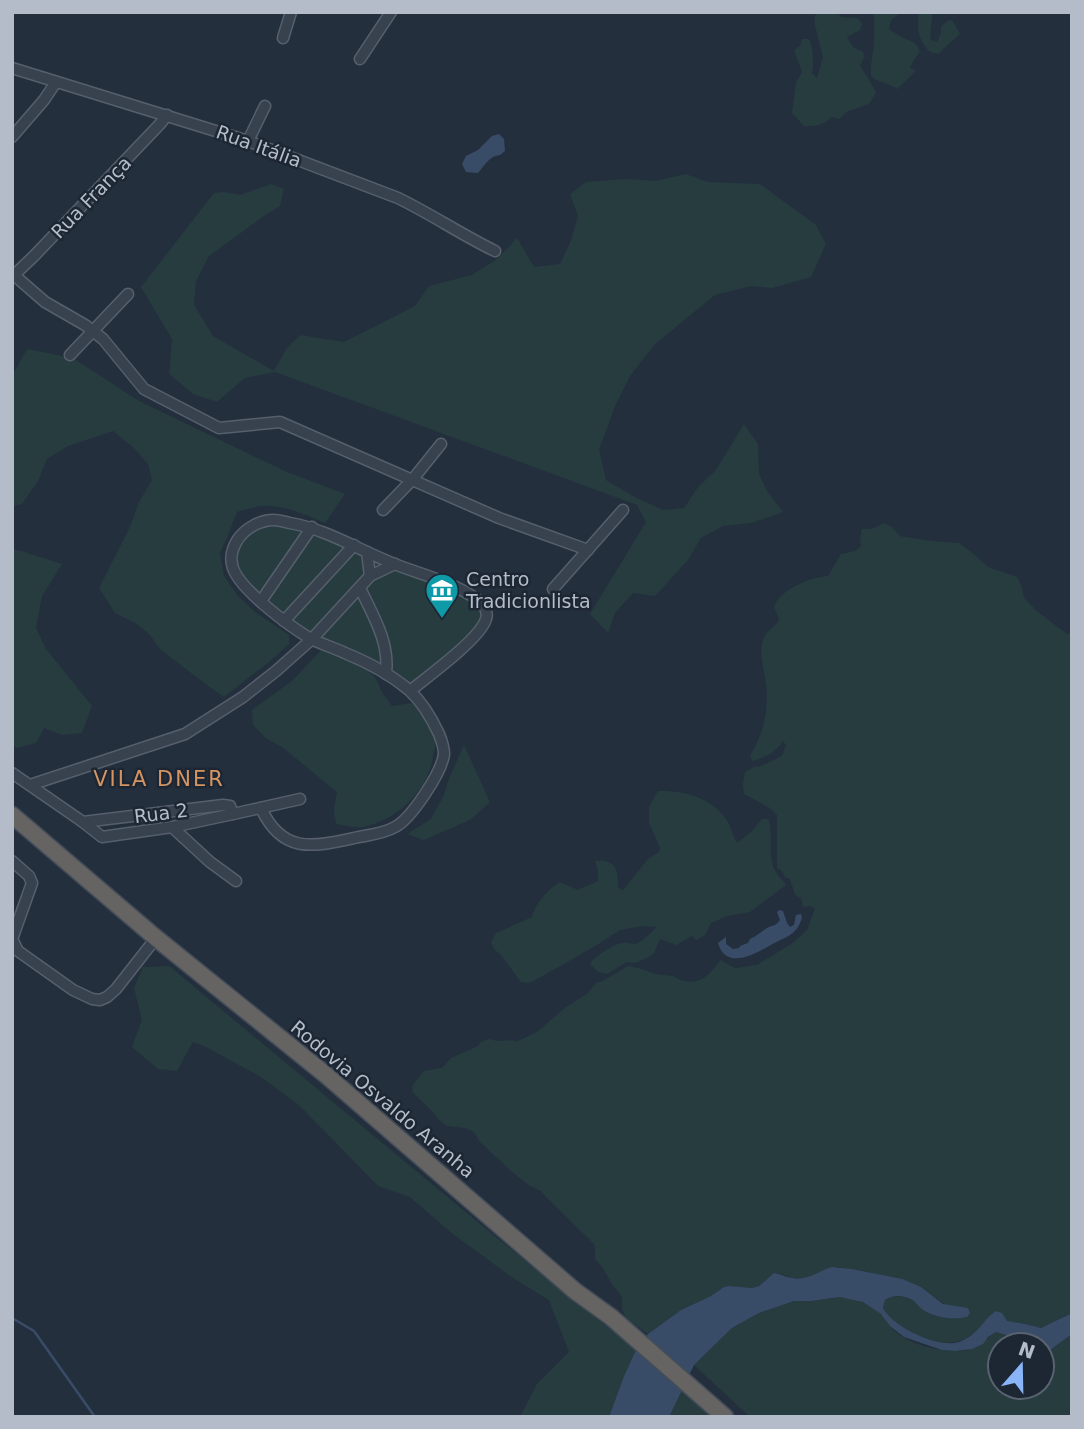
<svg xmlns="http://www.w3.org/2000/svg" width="1084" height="1429" viewBox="0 0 1084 1429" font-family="'DejaVu Sans',sans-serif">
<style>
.green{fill:#263c3f}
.water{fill:#394c67}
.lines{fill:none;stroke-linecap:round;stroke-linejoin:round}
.stream{stroke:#394c67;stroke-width:2.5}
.minor-casing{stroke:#565f6c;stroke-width:13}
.trunk-casing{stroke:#434c59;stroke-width:19}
.minor{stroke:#38414e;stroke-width:10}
.trunk{stroke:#656462;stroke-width:16}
.labels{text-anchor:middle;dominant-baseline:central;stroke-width:5;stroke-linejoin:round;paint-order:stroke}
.street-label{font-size:19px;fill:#b4bcc9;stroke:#1d2633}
.poi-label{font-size:19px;fill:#b4bcc9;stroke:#1d2633;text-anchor:start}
.neighbourhood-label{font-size:21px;letter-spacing:2px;fill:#d59563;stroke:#1d2633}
</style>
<rect width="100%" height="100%" fill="#242f3e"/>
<!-- green -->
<g class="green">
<path d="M816,12h21l4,5 17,1 4,6 -2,6 -13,7c3,8 8,12 16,15l1,6 -4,7c5,10 12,18 16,28l-7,11 -23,8 -7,7 -7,-2c-9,8 -16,10 -28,9l-12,-13 4,-30 6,-11 -8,-22 6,-4 2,-7h7c4,7 5,25 3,34l5,5 6,-21 -9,-36z"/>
<path d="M874,12h27l-10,8 -2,9c5,3 10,7 15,9 9,4 13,4 16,14l-7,9 -3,7 6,3 -19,18c-8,-6 -18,-6 -26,-13v-11l3,-21z"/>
<path d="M919,12h13c1,10 -3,19 -1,28l6,2 4,-9v-6l6,-6 5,-1 8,14c-7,7 -15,12 -21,20l-9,-2c-12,-12 -13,-23 -11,-40z"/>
<polygon points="686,174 708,182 760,184 816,225 826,244 811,277 772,288 751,286 715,295 655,344 630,376 615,406 599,450 606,480 633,496 663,510 684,508 698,487 716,470 744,424 758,444 759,474 767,491 783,512 752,523 723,526 701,538 688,560 655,596 633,593 615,613 608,633 590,614 646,522 637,505 275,372 245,378 217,402 193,394 169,374 172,339 141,287 214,193 224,192 240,195 271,184 284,189 280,206 261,218 209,256 196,281 194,305 213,336 274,371 286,349 300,335 344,342 415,306 429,286 472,275 497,259 517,238 534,267 560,264 571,241 578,216 570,194 586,182 627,179 656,181"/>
<path d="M27,349l46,9 66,43 148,71 58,22 -20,29c-17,-7 -36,-16 -55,-17 -11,-1 -23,3 -33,6l-10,26 -7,15 4,23 14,20 17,16 34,23v9l-20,18 -45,35 -16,-11 -48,-37 -11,-15 -14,-11 -20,-10 -16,-25 31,-61 9,-25 13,-22 -4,-16 -14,-16 -21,-17 -45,15 -21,13 -9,22 -16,23 -10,3v-135l3,-1z"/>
<polygon points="273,520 312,527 458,588 486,609 479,632 410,691 284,621 232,567 239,539"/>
<path d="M884,523l8,4 8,9 31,5 28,2 16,12 13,12 29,10 5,10 2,11 14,14 29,22 5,-1v680l-31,15 -16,-4 -17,-2 -3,-2 -1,-4 -12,-3c-26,36 -48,37 -85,16 -10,-6 -19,-11 -24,-21l2,-8c9,-6 22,-5 31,3 3,2 5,6 8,8 11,7 26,7 39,7l5,-10 -21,-2 -26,-19 -56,-16 -27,-4h-6l-26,11h-15l-9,-4 -8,-1 -15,13 -7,2 -23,-2 -5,1 -13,9 -30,14 -33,24 -22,-16 -4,-9v-12l-8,-10 -12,-20 -7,-8v-14l-48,-47 -6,-7 -11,-5 -19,-15 -31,-29 -6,-10 -9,-4 -18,-2 -8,-6 -8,-10 -18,-17 -1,-5 2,-5 10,-12 18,-3 9,-10 27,-12 3,-4 8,-3 8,2 16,-1 3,2 21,-10 25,-22 26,-17 8,-10 7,-2 25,-15c10,1 18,5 28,8 5,1 11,1 17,2 4,2 7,4 11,5 17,4 28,-8 36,-21l15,8 22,-3 37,-23 13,-12 8,-22 -6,-2 -6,1 -2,-9 -6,-3 -5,-16 -5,-2 -3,-6 -5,-3v-53l-7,-7 -26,-14 -1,-10 2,-12 10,-6 4,1 23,-11 4,-11 -3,-4c-8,12 -17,16 -31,20l-2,-5c15,-25 20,-50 15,-79 -2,-11 -6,-26 -2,-37 3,-10 13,-12 16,-21l-5,-12c6,-18 37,-30 54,-31l13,-22 14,-3 6,-5 -1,-7 2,-10h10z"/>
<polygon points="12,549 21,551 62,564 42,596 36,628 46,649 92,706 82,733 62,735 44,728 36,743 16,748 12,744"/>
<path d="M324,647l31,14 20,16 7,15 10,14 20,-3c8,10 21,25 23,38 1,4 -1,11 -2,16 -6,35 -36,63 -70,70 -8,2 -18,-2 -27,-3l-2,-14 3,-18 -55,-45 -15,-8 -14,-14 -1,-15 41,-30z"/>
<polygon points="464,745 490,802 470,820 424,840 407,834 431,819 444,795 448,781"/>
<path d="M658,791c27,-1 55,7 70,31 4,7 5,15 9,21l15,-12 10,-12h6c6,10 0,33 5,47 2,7 9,13 13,19l-36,27 -23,4 -16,7 -6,12 -9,5 -4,-4 -16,9 -16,-6 -6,14 -5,4 -14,6 -8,-1 -20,12 -9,-2 -8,-8c4,-8 24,-20 33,-21 2,-1 10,1 12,1 10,-3 16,-13 22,-17l-14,-1 -23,4 -28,18 -62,35 -9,-1 -20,-27 -7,-6 -3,-7 5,-9 36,-16c3,-13 16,-28 28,-35l18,8 20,-9v-10l-3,-10c21,-2 23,8 23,26l5,3 24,-30 12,-8 1,-4 -11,-25v-16z"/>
<polygon points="169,966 485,1228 636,1350 624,1376 609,1417 520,1417 537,1384 569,1352 549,1300 513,1278 453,1234 410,1197 378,1186 299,1105 261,1077 206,1047 193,1042 177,1071 158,1069 132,1047 142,1020 134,988 143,967"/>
<path d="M840,1297c16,1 32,7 43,19 6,6 8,12 14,17 18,14 56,23 77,15 9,-3 13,-11 22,-16l17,5 11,8h-24v42h42v-37l10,-1 20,-15v83h-322l-56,-52 38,-37 27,-15 35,-12h17z"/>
<polygon points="681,1390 711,1417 669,1417"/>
</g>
<!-- water -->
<g class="water">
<path d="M499,134l5,5 1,12 -5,4c-11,1 -15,10 -22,18l-12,-1 -4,-8 4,-8 12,-6 14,-14z"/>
<path d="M779,910l4,1 4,12 3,4 4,-2 2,-10 5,-1 1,4c-6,19 -18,19 -33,28 -16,9 -43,24 -51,-3l8,-6v7l7,5 6,-1 1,-2 8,-3 2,-4c7,-3 11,-7 17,-11 6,-3 9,-2 13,-8l-3,-8z"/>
<path d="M832,1267l20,2 50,10 19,8 22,17 25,4 2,5 -3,4c-13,3 -32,1 -44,-7 -3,-2 -5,-5 -8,-8 -9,-7 -21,-8 -30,-2l-2,8c9,18 51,38 71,35 5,0 11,-4 15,-6 11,-7 17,-20 27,-26l6,2 5,8 18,3 16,4 31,-15v21l-23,17 -7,-1v-5h-18l-11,-8 -17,-5 -8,5 -5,7 -11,5 -17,2 -13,-1 -38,-13 -14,-11 -9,-12 -18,-12 -23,-5 -29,4h-17l-35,12 -27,15 -38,37 -25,52h-60l15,-41 12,-26 12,-16 33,-24 30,-14 13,-9 5,-1 23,2 7,-2 15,-13c7,1 11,4 18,5 16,3 26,-7 40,-11z"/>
</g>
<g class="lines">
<!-- stream -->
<polyline class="stream" points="12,1318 34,1331 95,1417"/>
<defs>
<g id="minor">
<polyline points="283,38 291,12"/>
<polyline points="360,59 391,12"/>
<path d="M12,68l236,73 150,57c33,16 64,37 97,53"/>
<polyline points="12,137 44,100 56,82"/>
<polyline points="248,141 265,106"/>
<polyline points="14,275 45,302 85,325 103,339 144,389 219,428 280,422 499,518 588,550"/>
<polyline points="12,277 34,256 160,124 167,115"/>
<polyline points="70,355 128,294"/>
<polyline points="383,510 413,479 441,444"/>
<polyline points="367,552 370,576"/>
<path d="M360,588c13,28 30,54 26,86"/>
<polyline points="553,589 623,510"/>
<polyline points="261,601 312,527"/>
<polyline points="284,621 354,545"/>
<polyline points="12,773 83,822 223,805 230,806 233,814 300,799"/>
<polyline points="30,785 185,734 243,697 276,671 312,639 370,576 395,564"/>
<path d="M261,808c21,46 51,39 93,30 14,-3 29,-4 41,-11 16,-8 47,-55 49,-73 0,-6 -3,-15 -5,-20 -7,-15 -18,-33 -30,-44 -18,-15 -42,-28 -64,-37 -11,-5 -23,-9 -34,-14 -20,-12 -76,-52 -79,-75 -2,-8 1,-17 6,-25 8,-11 22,-19 36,-19 5,0 11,2 16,3 39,7 70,28 107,42 26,10 55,17 78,33 7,4 14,12 11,21 -6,20 -59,58 -76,72"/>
<polyline points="83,822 102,837 172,827 233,814"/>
<polyline points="172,827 210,862 236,881"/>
<polyline points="12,861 29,876 32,883 12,939 18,951 73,990 92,999 100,1000 107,997 116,989 156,938"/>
</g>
<polyline id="trunk" points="12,815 156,938 326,1075 575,1291 611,1317 725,1417"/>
</defs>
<!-- minor casing -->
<use href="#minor" class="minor-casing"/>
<!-- trunk casing -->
<use href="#trunk" class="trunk-casing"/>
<!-- minor -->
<use href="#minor" class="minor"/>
<!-- trunk -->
<use href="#trunk" class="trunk"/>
</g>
<!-- icons -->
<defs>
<symbol id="museum-pin" viewBox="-11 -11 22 30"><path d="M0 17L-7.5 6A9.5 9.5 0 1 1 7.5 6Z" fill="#0f9aa8" stroke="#1d2633"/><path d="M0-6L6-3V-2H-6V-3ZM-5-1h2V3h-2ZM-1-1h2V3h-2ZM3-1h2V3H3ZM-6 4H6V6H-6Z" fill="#fff"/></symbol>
</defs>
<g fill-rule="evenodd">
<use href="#museum-pin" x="423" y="571" width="38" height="52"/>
</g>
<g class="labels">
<!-- street labels -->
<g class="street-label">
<text transform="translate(259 146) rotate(20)">Rua Itália</text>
<text transform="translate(91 197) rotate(-46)">Rua França</text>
<text transform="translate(161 813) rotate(-7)">Rua 2</text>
<text transform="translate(383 1099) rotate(40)">Rodovia Osvaldo Aranha</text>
</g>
<!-- poi labels -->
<g class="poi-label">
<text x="466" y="579">Centro<tspan x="466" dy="22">Tradicionlista</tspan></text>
</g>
<!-- neighbourhood labels -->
<g class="neighbourhood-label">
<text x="159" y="779">VILA DNER</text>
</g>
</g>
<!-- border -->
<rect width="1084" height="1429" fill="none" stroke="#b4bcc9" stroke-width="28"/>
<!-- north arrow -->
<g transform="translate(1021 1366) rotate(20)"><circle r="33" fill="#1d2633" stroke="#59626f" stroke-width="2"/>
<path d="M0-5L12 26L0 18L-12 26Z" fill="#8ab4f8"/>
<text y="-10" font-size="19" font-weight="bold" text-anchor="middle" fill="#b4bcc9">N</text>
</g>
</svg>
